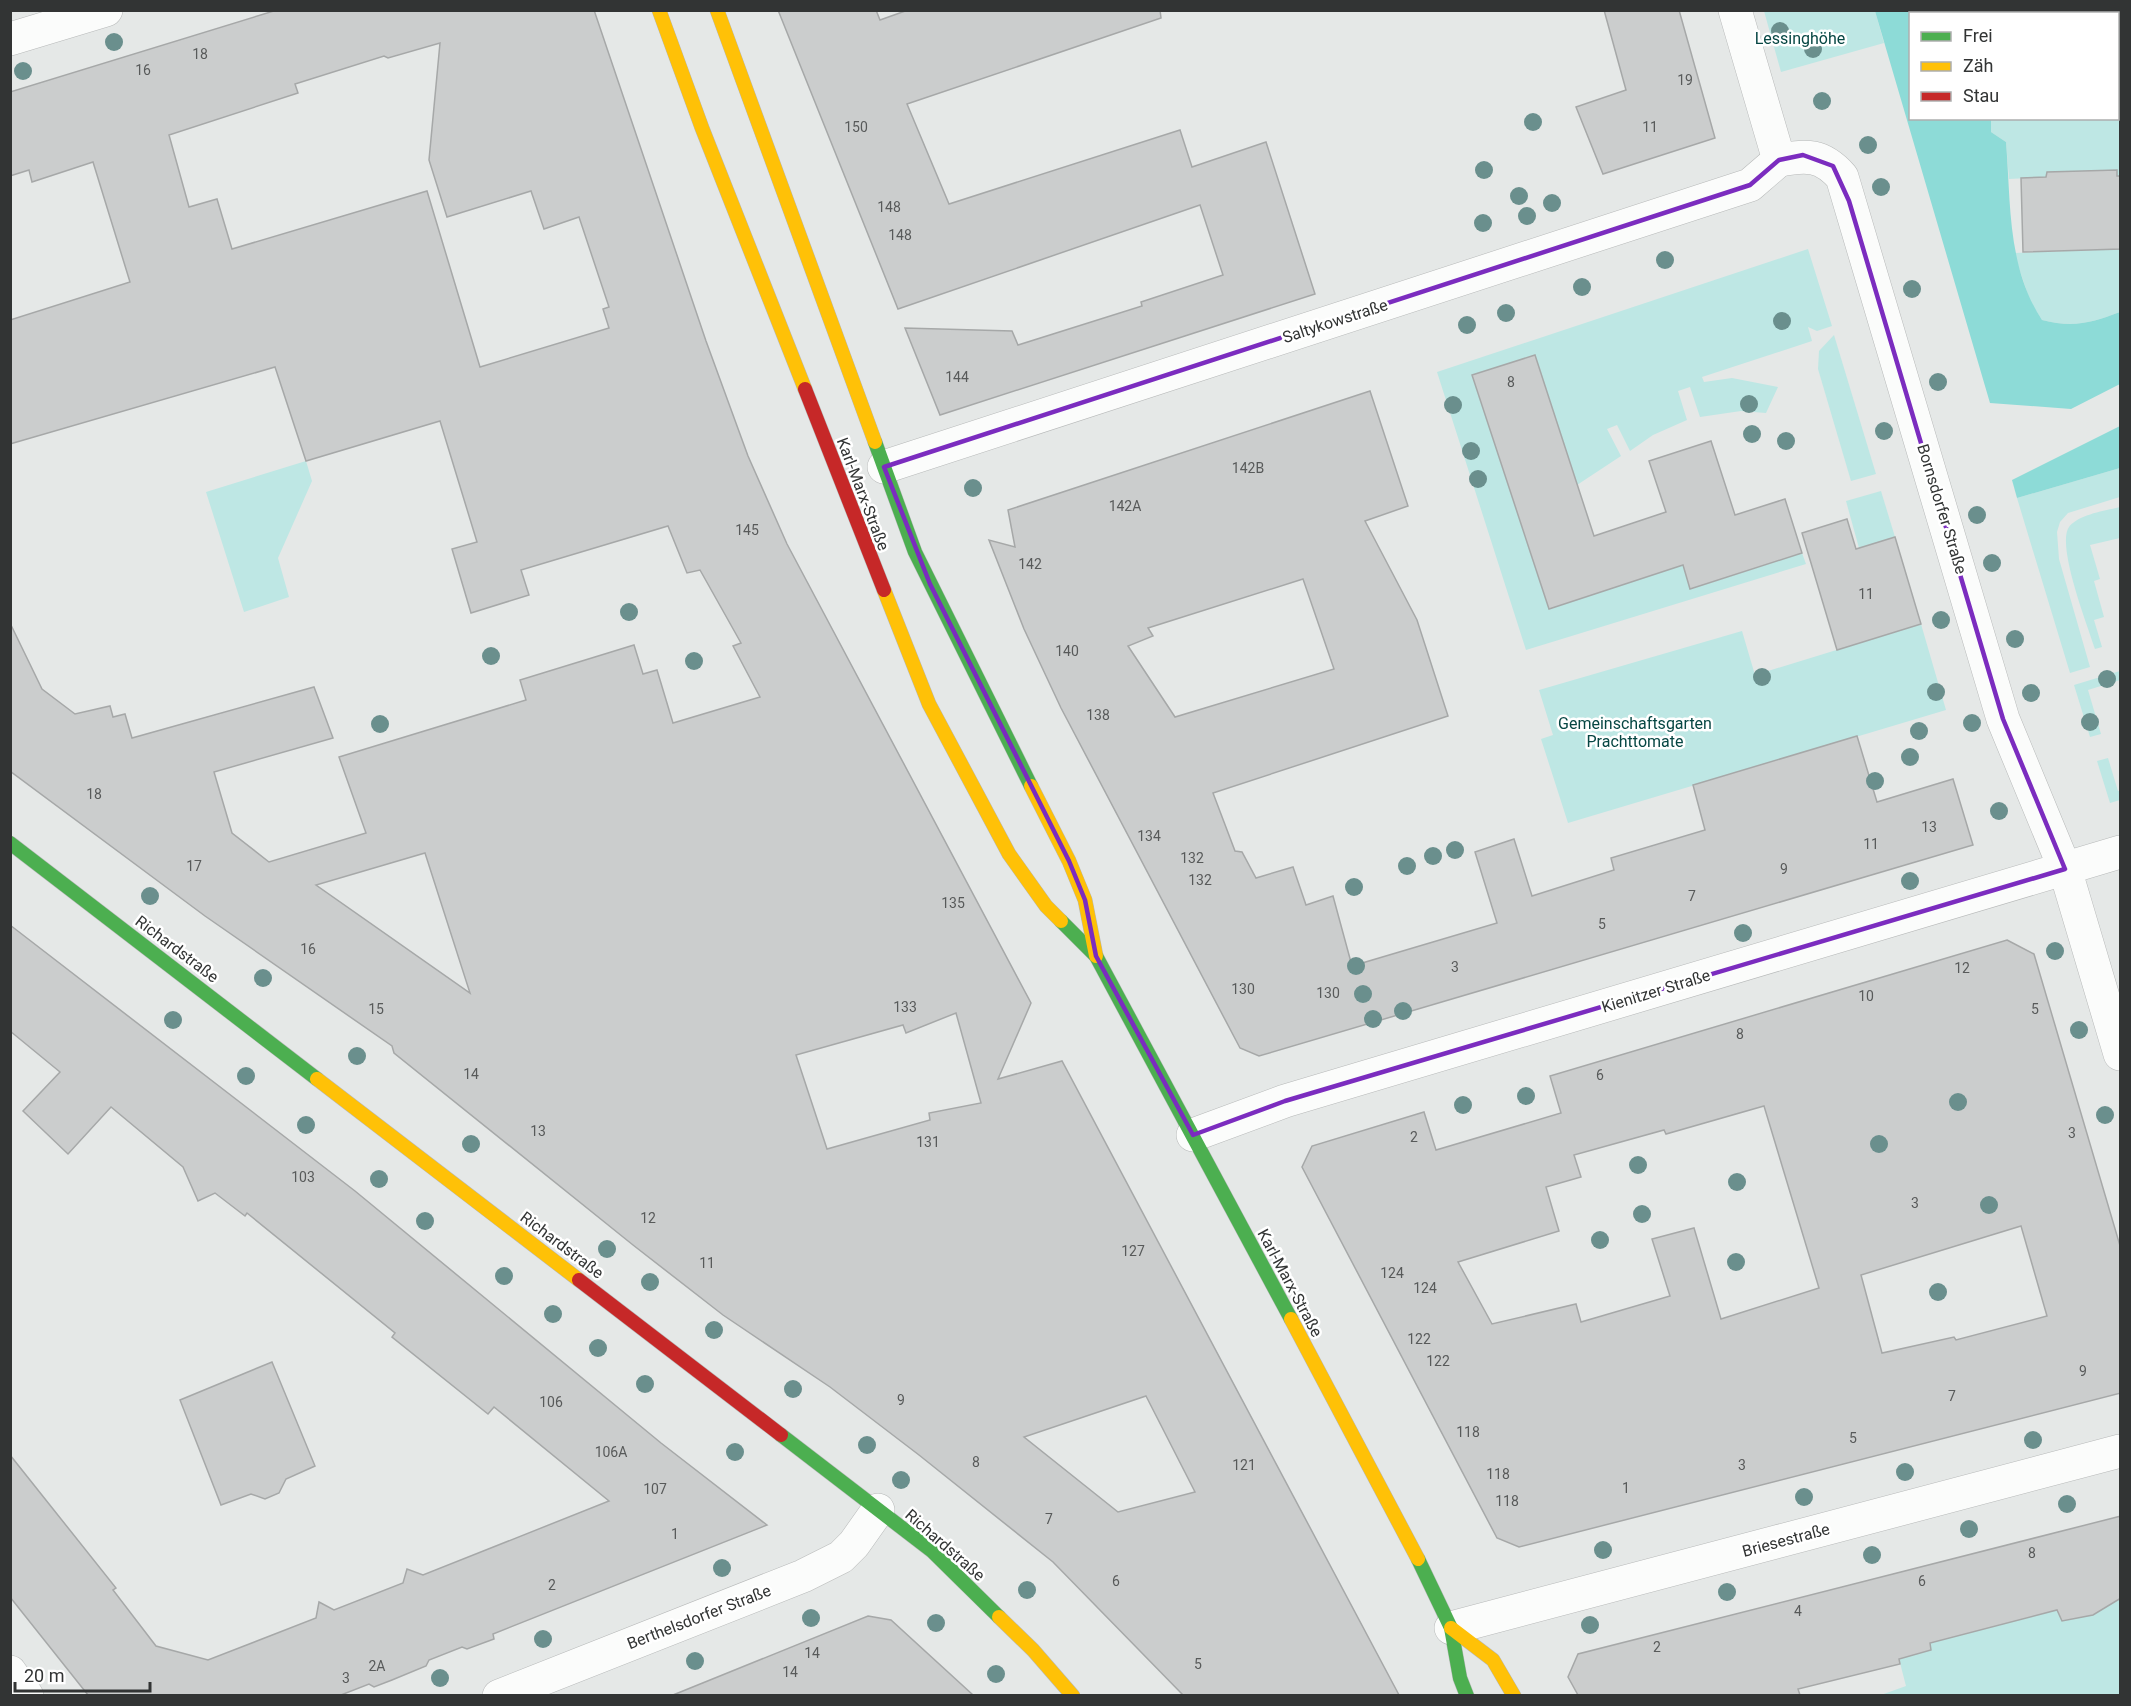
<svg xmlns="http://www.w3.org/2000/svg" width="2131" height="1706" viewBox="0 0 2131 1706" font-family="Roboto,sans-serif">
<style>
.green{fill:#bee7e4}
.forest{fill:#8ddbd7}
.building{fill:#cbcdcd;stroke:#a6a8a8;stroke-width:1.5;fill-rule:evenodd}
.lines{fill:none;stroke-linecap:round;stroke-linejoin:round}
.street-casing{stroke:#b7b9b9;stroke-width:34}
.fast-casing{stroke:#b7b9b9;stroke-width:15}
.slow-casing{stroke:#b7b9b9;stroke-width:15}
.jam-casing{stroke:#b7b9b9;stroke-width:15}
.street{stroke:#fbfcfb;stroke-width:33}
.fast{stroke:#4caf50;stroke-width:14}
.slow{stroke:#ffc107;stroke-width:14}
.jam{stroke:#c62828;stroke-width:14}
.tree{fill:#6a8f8d}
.marked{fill:none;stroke:#7b2cbf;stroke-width:4.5;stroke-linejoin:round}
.labels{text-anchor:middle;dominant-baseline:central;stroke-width:5;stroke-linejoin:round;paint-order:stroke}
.number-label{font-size:14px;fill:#585a5a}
.park-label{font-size:16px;fill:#064643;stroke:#fff}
.street-label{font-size:16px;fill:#323434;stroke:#fff}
</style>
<rect width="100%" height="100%" fill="#e5e8e7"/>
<!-- green -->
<g class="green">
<polygon points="1764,11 1875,11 1884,43 1781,72"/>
<polygon points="1958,11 2120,11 2120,176 2047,172 2046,177 2009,179 2006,142 1991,132 1991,119 2118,118 2118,14 1960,14"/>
<polygon points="1808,249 1832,326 1817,331 1808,327 1812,341 1702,377 1704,382 1732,378 1778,387 1766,413 1741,411 1700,417 1690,387 1678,391 1687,420 1653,435 1630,451 1617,425 1607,429 1621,456 1577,485 1473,376 1549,609 1683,565 1691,589 1802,553 1806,564 1526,650 1437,372"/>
<path d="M2120,249v63c-29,11 -47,16 -78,8l-12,-19 -16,-48z"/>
<polygon points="1834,335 1876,474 1851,481 1818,369 1819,351"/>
<polygon points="306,461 312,481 278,558 289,597 244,612 206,492"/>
<polygon points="2120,468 2120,497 2068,513 2060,522 2057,532 2059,559 2090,667 2070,673 2017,498"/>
<polygon points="1881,491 1895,537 1859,548 1846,501"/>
<path d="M2120,507v31l-30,7 10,34 -6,2 10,36 -10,3 8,27 -7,2c-7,-22 -39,-104 -26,-122 10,-13 36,-16 51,-20z"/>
<polygon points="1921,624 1946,710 1568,823 1541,739 1553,735 1539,690 1742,631 1755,675"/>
<polygon points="2120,671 2120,680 2088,690 2101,734 2090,737 2074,685"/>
<polygon points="2108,758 2118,791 2120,791 2120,800 2110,803 2097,761"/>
<polygon points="2120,1598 2120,1695 1878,1696 1906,1686 1899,1659 1930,1650 1930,1643 2057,1610 2062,1621 2095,1614"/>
</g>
<!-- forest -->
<g class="forest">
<path d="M1875,11h83l2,2 -50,1v104l81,1v13l15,10c5,61 1,125 36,178 31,8 49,3 78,-8v72l-49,25 -81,-6z"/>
<polygon points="2120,426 2120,468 2017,498 2012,480"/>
</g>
<!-- building -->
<g class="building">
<path d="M277,10h317l112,331 42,115 39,88 244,459 -33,76 64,-18 337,634h-216l-130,-133 -134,-107 -89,-68 -107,-72 -90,-70 -239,-192 -2,-7 -187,-130 -195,-145v-148l32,66 33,25 35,-8 3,11 12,-3 7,24 182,-51 19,51 -119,34 18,61 37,29 97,-29 -27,-76 187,-57 -6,-20 114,-35 9,29 14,-4 16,53 87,-26 -27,-51 8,-3 -41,-73 -13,3 -19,-47 -147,44 8,25 -58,18 -19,-64 25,-7 -37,-121 -134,40 -31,-94 -265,77v-124l120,-38 -37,-120 -61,20 -3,-12 -19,6v-84zM440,43l-11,117 18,57 84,-26 13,38 35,-12 30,90 -6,2 6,19 -129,39 -53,-176 -195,58 -15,-50 -28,8 -20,-72 129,-42 -3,-9 89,-28 4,2zM425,853l45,140 -154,-108zM956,1013l25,90 -52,10 1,7 -103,29 -31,-94 107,-30 3,8zM1146,1396l49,96 -77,20 -94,-75z"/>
<polygon points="778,10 876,10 880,20 908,10 1160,10 1161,18 907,104 949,204 1180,130 1192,167 1266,142 1315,294 940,415 905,328 1012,331 1018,345 1142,306 1141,302 1223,275 1200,205 898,309"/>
<polygon points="1604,10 1679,10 1715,138 1603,174 1576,107 1626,90"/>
<polygon points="2117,170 2117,176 2121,176 2121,249 2023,252 2021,178 2046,177 2047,172"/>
<polygon points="1535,355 1594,536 1666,512 1649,461 1711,441 1735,515 1785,499 1802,553 1690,589 1683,565 1549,609 1472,375"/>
<path d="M1370,391l38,115 -43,15 52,99 31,96 -235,77 22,58 7,1 14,26 37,-11 13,38 27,-9 19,70 145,-43 -22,-71 39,-13 18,57 82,-26 -3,-12 94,-28 -12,-45 164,-49 20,66 76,-23 20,66 -714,211 -19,-8 -179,-340 -37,-79 -35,-89 26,7 -7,-37zM1303,579l31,90 -159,48 -47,-71 25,-10 -5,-8z"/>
<polygon points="1847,519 1856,549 1895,537 1921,624 1837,650 1802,533"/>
<polygon points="10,925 355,1191 661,1443 767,1525 493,1634 494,1639 467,1649 462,1647 429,1660 426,1666 392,1680 374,1687 369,1684 341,1695 88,1695 10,1597 10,1455 116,1588 113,1590 156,1646 208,1660 316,1618 319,1602 334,1610 403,1583 407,1569 423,1575 609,1501 494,1407 488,1414 392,1337 395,1333 247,1213 245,1216 215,1193 198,1201 183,1167 111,1107 68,1154 23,1111 60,1072 10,1031"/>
<path d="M2007,940l27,14 87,295v144l-602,154 -22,-9 -195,-371 10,-21 112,-34 12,38 125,-37 -11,-37zM1764,1106l55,182 -98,31 -27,-91 -42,11 18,57 -89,26 -5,-18 -84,20 -34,-62 101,-31 -13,-44 35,-10 -7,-22 90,-25 2,4zM2021,1226l26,90 -91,24 -2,-3 -72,16 -21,-78z"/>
<polygon points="272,1362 315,1466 286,1479 279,1493 265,1499 251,1494 221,1505 180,1400"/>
<polygon points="2121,1516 2121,1598 2093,1615 2062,1621 2057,1610 1930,1643 1931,1650 1899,1659 1900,1664 1798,1689 1800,1695 1578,1695 1568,1677 1578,1654"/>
<polygon points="868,1616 891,1620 973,1695 673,1695"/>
</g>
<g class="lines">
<defs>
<g id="street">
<polyline points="1735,10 1779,160"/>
<polyline points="10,39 106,10"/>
<path d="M1779,160c27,-5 43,-6 63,17l161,542 62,150 55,185"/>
<polyline points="884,467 1750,185 1779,160"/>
<polyline points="1193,1135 1285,1101 2120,852"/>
<polyline points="1451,1628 2120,1451"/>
<polyline points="10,1672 27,1696"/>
<polyline points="499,1696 803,1576 841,1557 854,1544 878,1510"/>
</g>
<g id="fast">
<polyline points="875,442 915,552 1031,786"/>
<polyline points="10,843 317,1079"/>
<polyline points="1061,921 1096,956 1291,1319"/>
<polyline points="781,1435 932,1551 999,1617"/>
<polyline points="1418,1559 1451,1628 1460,1678 1467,1696"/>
</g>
<g id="slow">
<polyline points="659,10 702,128 805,389"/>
<polyline points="717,10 875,442"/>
<polyline points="884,590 929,704 1009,854 1046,906 1061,921"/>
<polyline points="1031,786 1069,861 1085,900 1096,956"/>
<polyline points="317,1079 579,1280"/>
<polyline points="1291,1319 1418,1559"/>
<polyline points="999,1617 1033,1650 1073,1696"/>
<polyline points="1451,1628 1493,1660 1514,1696"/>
</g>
<g id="jam">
<polyline points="805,389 884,590"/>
<polyline points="579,1280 781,1435"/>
</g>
</defs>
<!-- street casing -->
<use href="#street" class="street-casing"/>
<!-- fast casing -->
<use href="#fast" class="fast-casing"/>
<!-- slow casing -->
<use href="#slow" class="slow-casing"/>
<!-- jam casing -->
<use href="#jam" class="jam-casing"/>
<!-- street -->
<use href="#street" class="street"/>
<!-- fast -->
<use href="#fast" class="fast"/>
<!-- slow -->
<use href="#slow" class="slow"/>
<!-- jam -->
<use href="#jam" class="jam"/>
</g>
<!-- trees -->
<g class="tree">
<circle cx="1780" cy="31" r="9"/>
<circle cx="114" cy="42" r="9"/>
<circle cx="1813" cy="49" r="9"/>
<circle cx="23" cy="71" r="9"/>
<circle cx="1822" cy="101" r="9"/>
<circle cx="1533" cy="122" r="9"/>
<circle cx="1868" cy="145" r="9"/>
<circle cx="1484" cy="170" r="9"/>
<circle cx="1881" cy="187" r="9"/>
<circle cx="1519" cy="196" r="9"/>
<circle cx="1552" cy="203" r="9"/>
<circle cx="1527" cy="216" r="9"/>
<circle cx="1483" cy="223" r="9"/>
<circle cx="1665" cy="260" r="9"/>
<circle cx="1582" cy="287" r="9"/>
<circle cx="1912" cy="289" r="9"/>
<circle cx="1506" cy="313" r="9"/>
<circle cx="1782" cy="321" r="9"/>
<circle cx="1467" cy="325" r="9"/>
<circle cx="1938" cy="382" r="9"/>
<circle cx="1749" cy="404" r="9"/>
<circle cx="1453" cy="405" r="9"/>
<circle cx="1884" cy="431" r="9"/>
<circle cx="1752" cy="434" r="9"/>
<circle cx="1786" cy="441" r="9"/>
<circle cx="1471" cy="451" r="9"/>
<circle cx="1478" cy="479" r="9"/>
<circle cx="973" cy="488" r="9"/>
<circle cx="1977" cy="515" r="9"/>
<circle cx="1992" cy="563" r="9"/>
<circle cx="629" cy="612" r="9"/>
<circle cx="1941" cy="620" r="9"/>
<circle cx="2015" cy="639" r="9"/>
<circle cx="491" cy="656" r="9"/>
<circle cx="694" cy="661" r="9"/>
<circle cx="1762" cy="677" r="9"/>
<circle cx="2107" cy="679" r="9"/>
<circle cx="1936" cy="692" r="9"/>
<circle cx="2031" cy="693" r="9"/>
<circle cx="2090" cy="722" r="9"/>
<circle cx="1972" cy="723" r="9"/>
<circle cx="380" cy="724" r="9"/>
<circle cx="1919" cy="731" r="9"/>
<circle cx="1910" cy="757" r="9"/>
<circle cx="1875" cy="781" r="9"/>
<circle cx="1999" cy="811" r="9"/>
<circle cx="1455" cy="850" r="9"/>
<circle cx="1433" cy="856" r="9"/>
<circle cx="1407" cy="866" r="9"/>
<circle cx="1910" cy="881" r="9"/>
<circle cx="1354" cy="887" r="9"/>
<circle cx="150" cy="896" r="9"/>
<circle cx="1743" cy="933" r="9"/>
<circle cx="2055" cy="951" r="9"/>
<circle cx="1356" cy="966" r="9"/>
<circle cx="263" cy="978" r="9"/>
<circle cx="1363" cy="994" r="9"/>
<circle cx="1403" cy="1011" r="9"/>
<circle cx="1373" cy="1019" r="9"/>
<circle cx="173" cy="1020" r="9"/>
<circle cx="2079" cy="1030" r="9"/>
<circle cx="357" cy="1056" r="9"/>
<circle cx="246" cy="1076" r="9"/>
<circle cx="1526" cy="1096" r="9"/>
<circle cx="1958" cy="1102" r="9"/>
<circle cx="1463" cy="1105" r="9"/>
<circle cx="2105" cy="1115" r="9"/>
<circle cx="306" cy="1125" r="9"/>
<circle cx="471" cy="1144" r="9"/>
<circle cx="1879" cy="1144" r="9"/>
<circle cx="1638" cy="1165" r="9"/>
<circle cx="379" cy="1179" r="9"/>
<circle cx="1737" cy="1182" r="9"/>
<circle cx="1989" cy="1205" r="9"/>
<circle cx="1642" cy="1214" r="9"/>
<circle cx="425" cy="1221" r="9"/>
<circle cx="1600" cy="1240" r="9"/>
<circle cx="607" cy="1249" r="9"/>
<circle cx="1736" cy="1262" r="9"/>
<circle cx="504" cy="1276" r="9"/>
<circle cx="650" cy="1282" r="9"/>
<circle cx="1938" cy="1292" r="9"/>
<circle cx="553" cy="1314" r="9"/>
<circle cx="714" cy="1330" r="9"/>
<circle cx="598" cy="1348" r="9"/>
<circle cx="645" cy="1384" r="9"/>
<circle cx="793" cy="1389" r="9"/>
<circle cx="2033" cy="1440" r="9"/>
<circle cx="867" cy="1445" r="9"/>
<circle cx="735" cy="1452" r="9"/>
<circle cx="1905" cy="1472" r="9"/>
<circle cx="901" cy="1480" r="9"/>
<circle cx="1804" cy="1497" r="9"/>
<circle cx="2067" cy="1504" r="9"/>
<circle cx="1969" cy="1529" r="9"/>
<circle cx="1603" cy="1550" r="9"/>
<circle cx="1872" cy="1555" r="9"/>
<circle cx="722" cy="1568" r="9"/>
<circle cx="1027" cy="1590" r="9"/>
<circle cx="1727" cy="1592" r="9"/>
<circle cx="811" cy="1618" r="9"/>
<circle cx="936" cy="1623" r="9"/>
<circle cx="1590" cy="1625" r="9"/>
<circle cx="543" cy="1639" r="9"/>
<circle cx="695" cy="1661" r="9"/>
<circle cx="996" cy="1674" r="9"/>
<circle cx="440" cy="1678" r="9"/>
</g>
<!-- marked area -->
<path class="marked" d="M1803,155l30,11 16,35 154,518 62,150 -780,232 -92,34 -97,-179 -11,-56 -16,-39 -139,-277 -46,-117 866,-282 29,-25z"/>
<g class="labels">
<!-- number labels -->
<g class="number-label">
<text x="200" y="54">18</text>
<text x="143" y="70">16</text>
<text x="1685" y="80">19</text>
<text x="856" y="127">150</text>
<text x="1650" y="127">11</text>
<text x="889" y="207">148</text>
<text x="900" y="235">148</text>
<text x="957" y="377">144</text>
<text x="1511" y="382">8</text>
<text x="1248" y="468">142B</text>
<text x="1125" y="506">142A</text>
<text x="747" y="530">145</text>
<text x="1030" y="564">142</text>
<text x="1866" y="594">11</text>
<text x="1067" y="651">140</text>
<text x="1098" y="715">138</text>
<text x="94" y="794">18</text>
<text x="1929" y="827">13</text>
<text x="1149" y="836">134</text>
<text x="1871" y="844">11</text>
<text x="1192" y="858">132</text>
<text x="194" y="866">17</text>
<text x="1784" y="869">9</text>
<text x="1200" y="880">132</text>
<text x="1692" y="896">7</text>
<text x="953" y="903">135</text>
<text x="1602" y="924">5</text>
<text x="308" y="949">16</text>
<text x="1455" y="967">3</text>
<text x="1962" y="968">12</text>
<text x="1243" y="989">130</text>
<text x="1328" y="993">130</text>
<text x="1866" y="996">10</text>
<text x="905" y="1007">133</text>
<text x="376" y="1009">15</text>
<text x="2035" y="1009">5</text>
<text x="1740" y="1034">8</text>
<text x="471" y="1074">14</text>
<text x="1600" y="1075">6</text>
<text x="538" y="1131">13</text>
<text x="2072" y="1133">3</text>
<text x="1414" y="1137">2</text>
<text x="928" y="1142">131</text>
<text x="303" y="1177">103</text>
<text x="1915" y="1203">3</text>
<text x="648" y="1218">12</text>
<text x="1133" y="1251">127</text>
<text x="707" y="1263">11</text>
<text x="1392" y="1273">124</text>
<text x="1425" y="1288">124</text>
<text x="1419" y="1339">122</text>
<text x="1438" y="1361">122</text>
<text x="2083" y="1371">9</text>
<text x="1952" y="1396">7</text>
<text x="901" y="1400">9</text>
<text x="551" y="1402">106</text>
<text x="1468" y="1432">118</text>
<text x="1853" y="1438">5</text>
<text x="611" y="1452">106A</text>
<text x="976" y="1462">8</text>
<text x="1244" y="1465">121</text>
<text x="1742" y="1465">3</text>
<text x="1498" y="1474">118</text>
<text x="1626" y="1488">1</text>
<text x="655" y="1489">107</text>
<text x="1507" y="1501">118</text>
<text x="1049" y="1519">7</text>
<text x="675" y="1534">1</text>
<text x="2032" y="1553">8</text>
<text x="1116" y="1581">6</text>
<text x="1922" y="1581">6</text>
<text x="552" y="1585">2</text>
<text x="1798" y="1611">4</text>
<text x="1657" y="1647">2</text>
<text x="812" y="1653">14</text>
<text x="1198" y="1664">5</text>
<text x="377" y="1666">2A</text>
<text x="790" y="1672">14</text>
<text x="346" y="1678">3</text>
</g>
<!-- park labels -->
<g class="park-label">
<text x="1800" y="38">Lessinghöhe</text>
<text x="1635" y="723">Gemeinschaftsgarten<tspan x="1635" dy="18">Prachttomate</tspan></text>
</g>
<!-- street labels -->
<g class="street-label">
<text transform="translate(1335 321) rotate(-18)">Saltykowstraße</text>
<text transform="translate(863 494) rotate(69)">Karl-Marx-Straße</text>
<text transform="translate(1942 509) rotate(73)">Bornsdorfer Straße</text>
<text transform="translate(177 949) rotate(37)">Richardstraße</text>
<text transform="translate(1656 991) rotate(-17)">Kienitzer Straße</text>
<text transform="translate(562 1245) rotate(37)">Richardstraße</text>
<text transform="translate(1290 1283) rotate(62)">Karl-Marx-Straße</text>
<text transform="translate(1786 1540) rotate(-15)">Briesestraße</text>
<text transform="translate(945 1545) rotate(41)">Richardstraße</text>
<text transform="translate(699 1617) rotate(-21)">Berthelsdorfer Straße</text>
</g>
</g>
<!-- border -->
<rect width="2131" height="1706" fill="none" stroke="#323434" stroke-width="24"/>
<!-- legend -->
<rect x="1909" y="12" width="210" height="108" fill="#ffffff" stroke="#adaeae" stroke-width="1.5"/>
<rect x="1921" y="32" width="30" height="9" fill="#4caf50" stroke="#adaeae" stroke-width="1.5"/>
<text x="1963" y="42" font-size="18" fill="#323434">Frei</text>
<rect x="1921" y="62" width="30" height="9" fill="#ffc107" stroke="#adaeae" stroke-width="1.5"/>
<text x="1963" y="72" font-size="18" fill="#323434">Zäh</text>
<rect x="1921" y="92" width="30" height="9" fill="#c62828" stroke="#adaeae" stroke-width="1.5"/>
<text x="1963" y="102" font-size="18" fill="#323434">Stau</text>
<!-- scale -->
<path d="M15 1682v9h135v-9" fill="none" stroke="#323434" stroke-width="3"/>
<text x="24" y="1682" font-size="18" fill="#323434" stroke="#ffffff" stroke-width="4.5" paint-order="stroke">20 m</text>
</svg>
